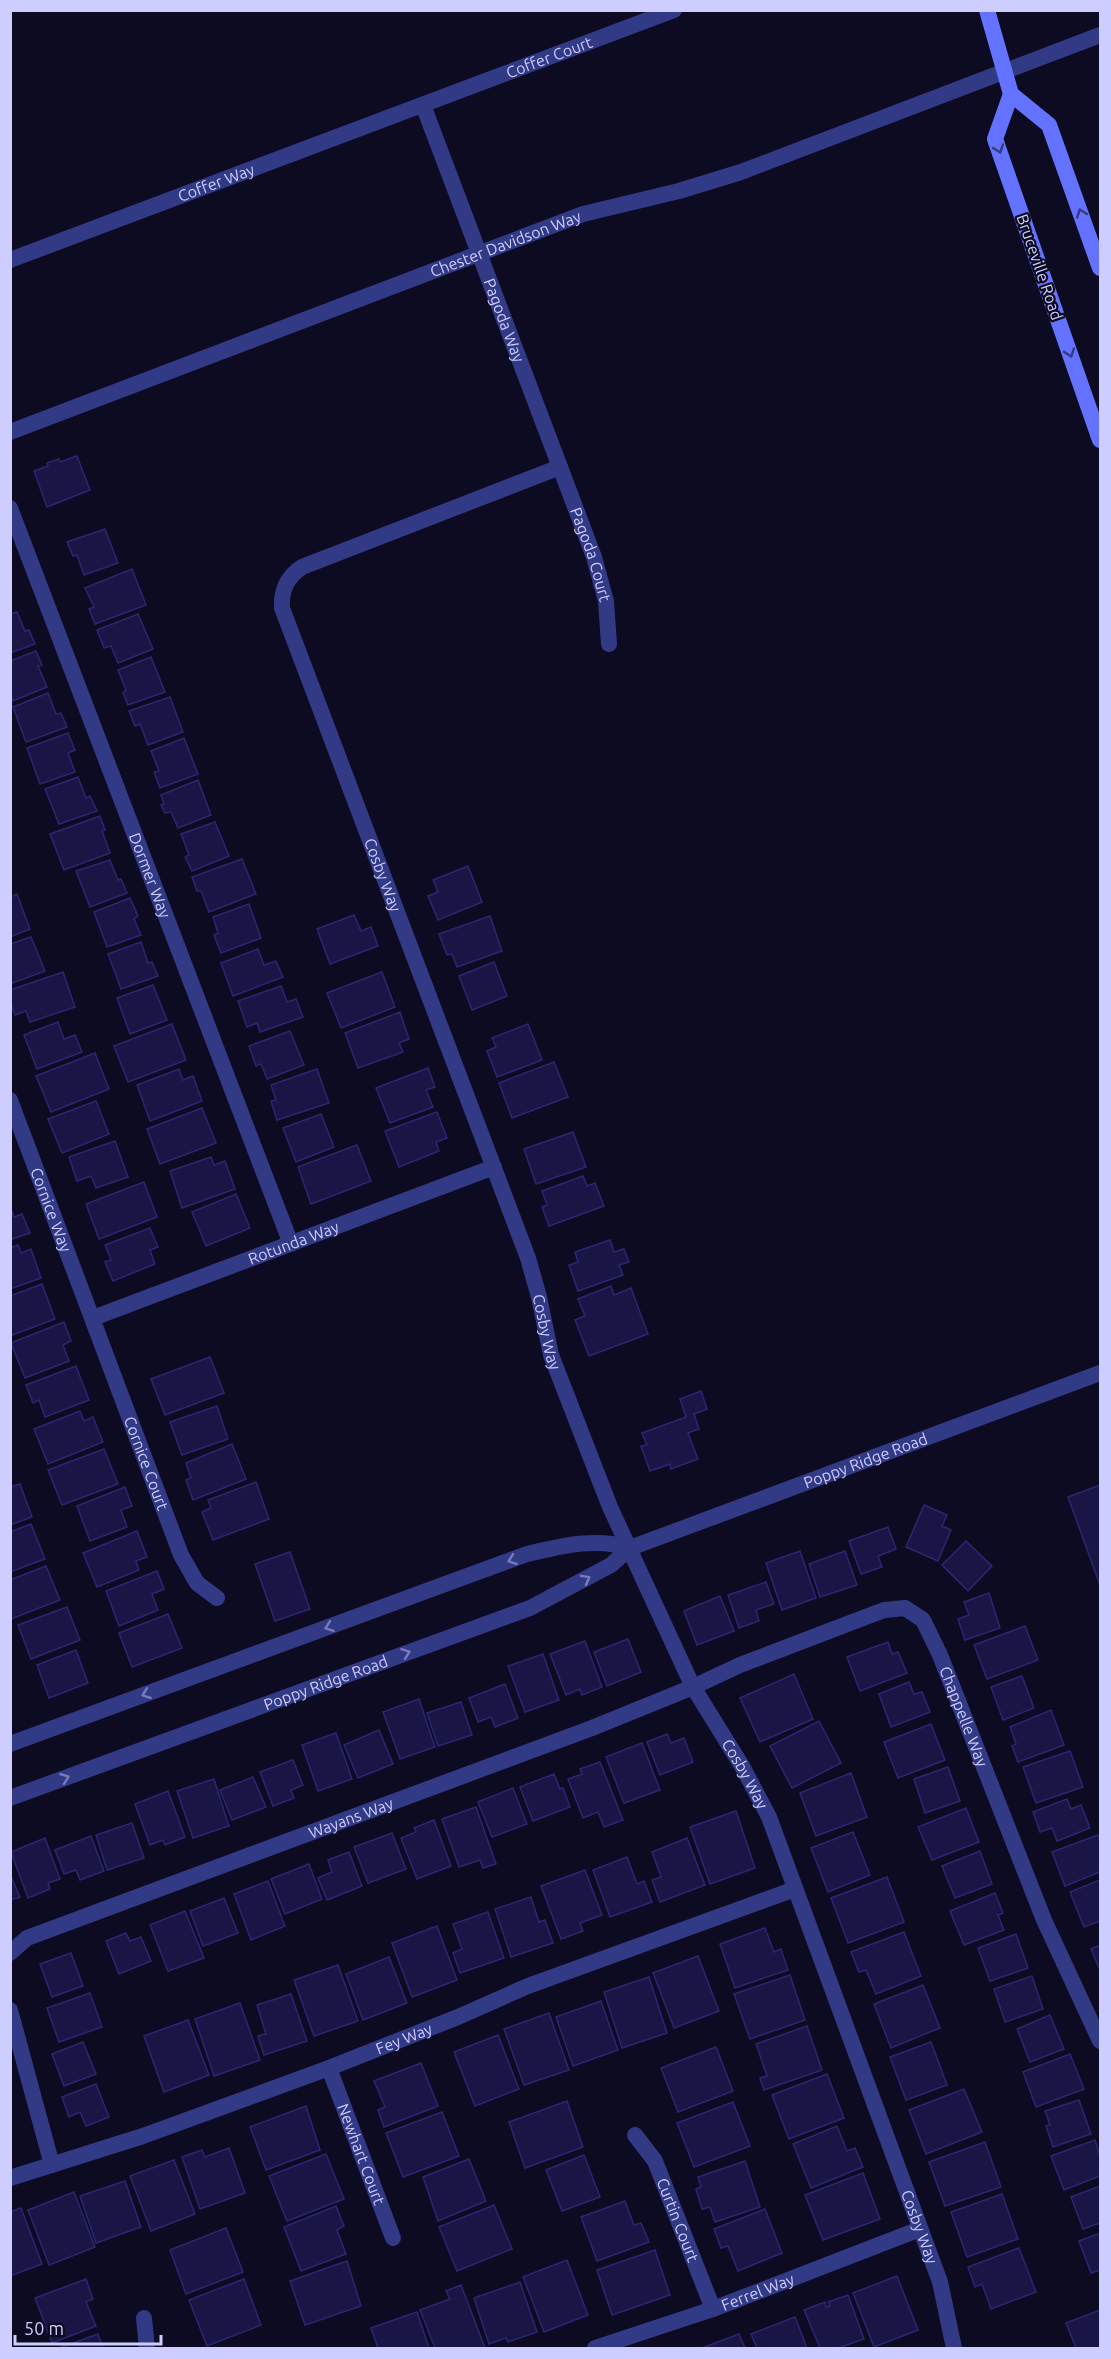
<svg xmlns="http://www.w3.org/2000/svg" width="1111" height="2359" viewBox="0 0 1111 2359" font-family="Ubuntu,sans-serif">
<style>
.building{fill:#191645;stroke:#2b2673;stroke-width:1.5}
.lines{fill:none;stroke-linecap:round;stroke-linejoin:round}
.minor{stroke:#323985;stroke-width:16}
.tertiary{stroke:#323985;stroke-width:16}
.secondary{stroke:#6473ff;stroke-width:16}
.oneway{stroke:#343a85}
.oneway2{stroke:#787cbc}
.labels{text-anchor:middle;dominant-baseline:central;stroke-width:4.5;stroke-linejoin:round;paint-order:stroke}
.street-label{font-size:16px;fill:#cdcdff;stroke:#0c0b22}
</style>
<rect width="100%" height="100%" fill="#0c0b22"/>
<!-- building -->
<g class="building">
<polygon points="77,456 90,490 47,507 34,471 48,466 47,463 59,459 60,462"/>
<polygon points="105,529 118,563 84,575 77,555 73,556 67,542"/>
<polygon points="132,569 146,605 95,624 89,609 94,607 85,588"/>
<polygon points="17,612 25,631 29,630 35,644 10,653 10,614"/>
<polygon points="138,614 153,649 118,663 111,646 104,648 97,630"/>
<polygon points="36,651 42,665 38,666 47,687 13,701 10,692 10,661"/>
<polygon points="151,657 165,692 128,705 123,693 126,690 118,670"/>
<polygon points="48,693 56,714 61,713 67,727 26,742 13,707"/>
<polygon points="170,697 183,732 148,745 140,724 135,726 129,711"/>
<polygon points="68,733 75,750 68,753 75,772 40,784 27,748"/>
<polygon points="184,738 198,774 160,788 154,772 159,771 151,751"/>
<polygon points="78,777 86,798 90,796 97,811 59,824 45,789"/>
<polygon points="198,780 211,815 178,828 171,812 165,813 161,805 164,804 161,795"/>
<polygon points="100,816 105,830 102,831 110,853 64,870 50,834"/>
<polygon points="215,822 229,856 192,871 185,857 189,855 181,834"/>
<polygon points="242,859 256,894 209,912 201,891 197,891 192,877"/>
<polygon points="110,860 118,880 121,879 127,893 90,907 76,871"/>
<polygon points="468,866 482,902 438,920 428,896 438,892 433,880"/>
<polygon points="17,894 30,929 10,937 10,897"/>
<polygon points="130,898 138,916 134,919 141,935 107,947 94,912"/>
<polygon points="249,904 261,938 221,953 214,935 218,933 213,917"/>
<polygon points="354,915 361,931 371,927 378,946 330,964 317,929"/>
<polygon points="490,916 502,951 457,967 452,954 447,955 439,934"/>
<polygon points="31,937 45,971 10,984 10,944"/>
<polygon points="141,942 148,963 152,962 158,976 121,989 108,954"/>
<polygon points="258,949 264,965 276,961 283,977 233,996 221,963"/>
<polygon points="494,962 507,996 472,1010 459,976"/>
<polygon points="63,972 75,1007 30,1022 26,1011 15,1015 10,1002 10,990"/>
<polygon points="382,972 395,1007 341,1028 327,993"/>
<polygon points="153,985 167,1020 130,1034 117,998"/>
<polygon points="281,986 287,1002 296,999 303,1017 260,1032 257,1023 247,1027 238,1001"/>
<polygon points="400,1012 409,1039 399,1043 403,1052 358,1068 345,1033"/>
<polygon points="58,1022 64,1039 75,1035 82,1052 37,1069 24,1035"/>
<polygon points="172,1024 186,1060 128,1082 114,1046"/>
<polygon points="528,1024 542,1060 497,1077 487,1051 496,1047 492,1038"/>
<polygon points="290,1031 304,1065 267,1079 261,1064 256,1066 249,1046"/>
<polygon points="95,1053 109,1089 51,1112 36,1076"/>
<polygon points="554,1062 568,1097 512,1118 499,1083"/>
<polygon points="428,1068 435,1087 426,1090 433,1107 390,1123 376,1088"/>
<polygon points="179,1069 183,1080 193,1076 202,1101 150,1121 137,1085"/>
<polygon points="317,1069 329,1103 277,1120 271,1101 276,1100 271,1085"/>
<polygon points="96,1101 109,1134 62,1153 48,1119"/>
<polygon points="202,1108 216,1143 160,1164 147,1129"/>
<polygon points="437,1112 447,1138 436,1142 439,1151 399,1167 385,1131"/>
<polygon points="321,1114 334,1147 296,1162 283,1128"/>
<polygon points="573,1132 586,1167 536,1184 524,1149"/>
<polygon points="115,1141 128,1177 96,1188 91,1176 77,1181 69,1157"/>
<polygon points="357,1145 371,1181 311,1204 298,1167"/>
<polygon points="211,1157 214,1165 225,1161 235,1189 182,1208 170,1171"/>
<polygon points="583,1176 587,1186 595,1183 604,1206 549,1226 542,1207 547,1205 542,1191"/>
<polygon points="144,1182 157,1217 99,1239 86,1204"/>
<polygon points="236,1194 250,1228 206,1246 192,1212"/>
<polygon points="10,1207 14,1217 22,1214 30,1233 10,1240"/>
<polygon points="150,1228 158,1247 150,1250 155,1264 113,1281 105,1262 111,1260 105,1245"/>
<polygon points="610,1240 614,1252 624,1249 629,1262 619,1265 623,1275 578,1291 569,1265 578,1262 575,1252"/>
<polygon points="18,1245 21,1253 31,1249 41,1278 10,1289 10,1248"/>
<polygon points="42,1284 55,1319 10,1336 10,1296"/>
<polygon points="611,1286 614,1295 631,1288 648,1334 589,1356 575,1320 585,1316 578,1299"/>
<polygon points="64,1322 71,1341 63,1345 69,1361 25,1378 11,1343"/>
<polygon points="210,1357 224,1393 165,1415 151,1379"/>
<polygon points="76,1366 89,1400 45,1417 39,1400 33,1403 26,1385"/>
<polygon points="701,1391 707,1409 694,1414 699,1429 688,1433 698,1459 671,1469 670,1464 650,1471 641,1446 647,1445 642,1433 686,1417 680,1399"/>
<polygon points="217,1406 228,1439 182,1455 170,1422"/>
<polygon points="80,1411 84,1421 93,1417 103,1442 48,1464 34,1429"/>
<polygon points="232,1444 246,1479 193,1500 186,1480 191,1478 186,1463"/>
<polygon points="104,1449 118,1484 62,1505 48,1470"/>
<polygon points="256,1482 269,1519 213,1540 202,1512 211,1508 208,1500"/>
<polygon points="20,1484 32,1517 10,1525 10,1487"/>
<polygon points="1100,1485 1100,1585 1068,1497"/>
<polygon points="125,1487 132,1506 121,1510 127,1527 90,1541 77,1506"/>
<polygon points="924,1505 947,1515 942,1526 951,1530 938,1561 906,1547"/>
<polygon points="31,1524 45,1559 10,1572 10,1532"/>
<polygon points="888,1527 896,1549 878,1556 882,1567 861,1574 849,1541"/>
<polygon points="137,1531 147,1557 136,1561 139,1570 97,1587 83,1553"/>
<polygon points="966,1541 992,1566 968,1591 942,1565"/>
<polygon points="800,1551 816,1598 782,1610 766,1563"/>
<polygon points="845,1551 857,1585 820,1597 809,1564"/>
<polygon points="290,1552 310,1609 275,1621 255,1564"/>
<polygon points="46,1566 60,1600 11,1619 10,1580"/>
<polygon points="157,1571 164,1589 152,1594 158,1610 119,1626 106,1591"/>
<polygon points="766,1582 774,1604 756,1610 759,1621 739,1628 728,1595"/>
<polygon points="989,1593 1000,1628 965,1640 958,1619 969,1615 964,1602"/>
<polygon points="720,1596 734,1631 697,1645 684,1611"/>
<polygon points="67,1607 80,1640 31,1659 18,1625"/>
<polygon points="168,1614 182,1648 132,1667 119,1633"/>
<polygon points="1025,1626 1038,1660 987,1679 974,1645"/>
<polygon points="628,1639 641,1672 607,1686 594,1652"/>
<polygon points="585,1641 602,1687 582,1695 580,1689 566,1695 550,1654"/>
<polygon points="888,1642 892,1654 898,1652 907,1673 860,1691 847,1657"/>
<polygon points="76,1650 88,1683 49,1698 37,1665"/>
<polygon points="543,1654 559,1700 525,1712 508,1666"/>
<polygon points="794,1674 813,1719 760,1742 740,1698"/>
<polygon points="1022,1676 1034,1708 1003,1720 991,1687"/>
<polygon points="909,1682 914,1694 922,1692 930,1712 891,1727 879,1694"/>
<polygon points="505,1684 518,1718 495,1727 491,1717 478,1722 469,1698"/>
<polygon points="419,1699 435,1747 400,1759 383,1712"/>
<polygon points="461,1702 472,1735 438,1746 427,1713"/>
<polygon points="1051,1710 1064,1745 1018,1762 1012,1746 1016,1744 1010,1727"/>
<polygon points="819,1721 841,1763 792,1788 770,1746"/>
<polygon points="931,1724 945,1760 898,1778 884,1742"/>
<polygon points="379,1730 393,1764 358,1778 344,1745"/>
<polygon points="336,1733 352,1779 318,1791 302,1745"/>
<polygon points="667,1734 671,1743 684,1738 693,1762 660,1775 647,1742"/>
<polygon points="642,1743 660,1790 624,1803 606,1757"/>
<polygon points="1070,1751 1083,1787 1036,1803 1023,1767"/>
<polygon points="293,1760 303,1785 291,1790 294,1798 273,1806 260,1772"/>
<polygon points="600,1762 623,1820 604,1827 598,1812 583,1818 568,1779 582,1774 580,1769"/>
<polygon points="948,1767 960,1801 925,1813 914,1779"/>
<polygon points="851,1773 867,1817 816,1836 800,1793"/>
<polygon points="554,1774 560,1789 563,1788 570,1807 533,1821 520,1787"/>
<polygon points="253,1777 266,1807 232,1820 220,1790"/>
<polygon points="214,1779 229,1826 193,1838 177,1791"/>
<polygon points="513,1788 527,1824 492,1837 478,1802"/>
<polygon points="168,1791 185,1837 165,1845 163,1840 150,1845 135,1804"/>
<polygon points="1067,1799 1071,1809 1081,1805 1090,1828 1057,1841 1052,1828 1040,1832 1033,1812"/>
<polygon points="476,1807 496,1864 483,1868 480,1860 459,1867 442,1819"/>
<polygon points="966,1808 979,1842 932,1860 918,1827"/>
<polygon points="736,1811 755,1868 710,1884 690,1827"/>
<polygon points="434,1820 451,1866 417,1879 401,1838 416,1832 414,1828"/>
<polygon points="132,1823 144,1858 107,1870 96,1835"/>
<polygon points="853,1832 870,1875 828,1892 811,1848"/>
<polygon points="392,1833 406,1869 368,1883 354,1847"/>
<polygon points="1098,1835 1100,1841 1100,1872 1065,1886 1052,1852"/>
<polygon points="91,1836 104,1871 80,1880 76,1870 64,1874 55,1850"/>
<polygon points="45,1838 60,1879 48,1883 50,1889 28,1898 11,1852"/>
<polygon points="687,1838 705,1885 660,1902 652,1880 661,1877 652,1852"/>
<polygon points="980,1851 992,1884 955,1898 942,1866"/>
<polygon points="349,1852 362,1886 327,1900 318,1878 332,1872 328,1860"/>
<polygon points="627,1857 637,1884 644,1881 652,1902 610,1917 593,1870"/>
<polygon points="309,1864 322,1899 285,1914 271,1879"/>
<polygon points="585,1870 602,1915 580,1923 583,1931 561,1939 541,1886"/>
<polygon points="10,1874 20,1897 10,1900"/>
<polygon points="887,1877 904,1922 848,1943 831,1898"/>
<polygon points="1100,1880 1100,1921 1084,1927 1070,1892"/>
<polygon points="268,1881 285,1926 251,1940 234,1894"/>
<polygon points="995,1893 1003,1913 998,1915 1004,1930 964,1945 950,1911"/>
<polygon points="531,1897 539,1922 545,1920 553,1943 511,1957 495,1909"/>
<polygon points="224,1898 238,1933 203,1946 190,1911"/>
<polygon points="185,1911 204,1958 168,1971 150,1925"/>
<polygon points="488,1912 504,1958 460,1973 453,1953 462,1949 453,1924"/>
<polygon points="437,1926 457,1980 412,1997 392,1943"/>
<polygon points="765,1928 774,1952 781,1949 788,1970 735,1988 720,1944"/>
<polygon points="904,1932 921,1976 876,1994 866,1970 859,1972 851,1952"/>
<polygon points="126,1933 130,1941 141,1937 151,1961 119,1974 106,1941"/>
<polygon points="1016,1934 1028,1968 990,1981 978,1948"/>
<polygon points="1100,1945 1100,1968 1099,1968 1091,1949"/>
<polygon points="71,1953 83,1986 52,1997 40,1964"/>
<polygon points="698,1956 719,2011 674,2028 653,1973"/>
<polygon points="389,1957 407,2003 363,2020 346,1974"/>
<polygon points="338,1965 358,2021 314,2036 294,1980"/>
<polygon points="790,1975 805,2020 750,2039 734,1994"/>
<polygon points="1032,1976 1043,2009 1005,2022 994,1989"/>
<polygon points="649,1977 667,2033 622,2048 604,1992"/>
<polygon points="923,1985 940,2028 891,2048 874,2004"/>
<polygon points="90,1993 102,2027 59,2042 47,2008"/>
<polygon points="291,1994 307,2041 264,2055 258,2036 266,2034 257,2005"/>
<polygon points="601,2001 618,2050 573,2066 556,2017"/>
<polygon points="240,2003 260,2060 214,2076 195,2019"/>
<polygon points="549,2013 569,2070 524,2085 504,2029"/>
<polygon points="1050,2015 1064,2049 1030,2062 1017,2029"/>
<polygon points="188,2020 209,2075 164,2092 144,2036"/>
<polygon points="807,2026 822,2070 764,2090 760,2078 767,2076 756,2044"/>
<polygon points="498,2035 519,2089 475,2106 454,2052"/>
<polygon points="83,2042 96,2074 64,2086 52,2054"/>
<polygon points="931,2042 947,2085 906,2100 890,2057"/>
<polygon points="716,2047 733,2091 678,2112 661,2068"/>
<polygon points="1070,2054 1084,2089 1036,2107 1023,2072"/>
<polygon points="421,2063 438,2106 384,2127 378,2110 385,2107 374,2081"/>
<polygon points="827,2074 844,2118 789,2139 772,2095"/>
<polygon points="96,2084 109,2117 86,2126 80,2112 69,2117 62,2097"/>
<polygon points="964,2089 982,2132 926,2154 909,2110"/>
<polygon points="1079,2100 1091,2134 1053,2147 1046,2126 1050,2125 1045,2111"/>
<polygon points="567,2101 583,2147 525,2168 509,2122"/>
<polygon points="733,2102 750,2146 694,2167 677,2123"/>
<polygon points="306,2106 320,2150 266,2170 250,2127"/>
<polygon points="442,2112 459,2156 403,2177 386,2133"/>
<polygon points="837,2126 847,2151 855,2148 863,2167 811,2188 793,2144"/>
<polygon points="1095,2140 1100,2156 1100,2176 1064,2190 1051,2156"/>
<polygon points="985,2142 1001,2187 945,2206 929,2162"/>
<polygon points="229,2148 245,2193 200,2209 182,2157 202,2150 205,2157"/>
<polygon points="326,2154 344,2199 287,2221 269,2176"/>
<polygon points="584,2155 600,2197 562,2211 546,2170"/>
<polygon points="469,2159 486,2201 438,2221 423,2177"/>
<polygon points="174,2160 195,2214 151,2231 130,2176"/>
<polygon points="745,2161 760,2207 715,2222 710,2207 702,2209 696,2189 701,2187 698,2177"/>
<polygon points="863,2173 880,2219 823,2240 805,2195"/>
<polygon points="125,2181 141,2227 96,2243 80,2196"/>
<polygon points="1100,2186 1100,2223 1083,2229 1071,2197"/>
<polygon points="74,2192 95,2247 49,2265 28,2210"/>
<polygon points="1002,2194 1018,2239 967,2257 951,2212"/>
<polygon points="625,2201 634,2225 641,2223 649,2242 597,2261 581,2217"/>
<polygon points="494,2205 512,2249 457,2271 439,2227"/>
<polygon points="336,2206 344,2226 337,2230 346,2254 301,2271 284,2227"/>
<polygon points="21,2208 42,2264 10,2276 10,2212"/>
<polygon points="765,2209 782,2253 738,2271 728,2246 721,2248 714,2229"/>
<polygon points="226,2228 243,2272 186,2294 170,2250"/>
<polygon points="1100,2233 1100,2270 1091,2273 1079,2241"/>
<polygon points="1019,2248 1036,2292 991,2309 982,2284 975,2287 968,2267"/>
<polygon points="655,2250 670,2295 612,2315 597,2270"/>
<polygon points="567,2260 588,2315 544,2332 523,2277"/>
<polygon points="347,2261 361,2306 305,2325 290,2281"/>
<polygon points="897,2276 918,2330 874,2347 853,2293"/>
<polygon points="86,2279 93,2299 86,2302 96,2326 52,2343 35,2298"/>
<polygon points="244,2279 261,2325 207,2346 189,2300"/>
<polygon points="520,2282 537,2332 508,2342 506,2338 489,2344 474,2298"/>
<polygon points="461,2285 485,2348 435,2348 420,2310 450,2299 446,2291"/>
<polygon points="848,2295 864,2339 838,2348 820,2348 804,2310 825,2302 826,2307 830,2306 828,2302"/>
<polygon points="1100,2310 1100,2348 1076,2348 1066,2323"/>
<polygon points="417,2312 429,2348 378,2348 371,2328"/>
<polygon points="795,2317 807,2348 757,2348 751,2334"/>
<polygon points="98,2334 103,2348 59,2348"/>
<polygon points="739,2334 745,2348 702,2348"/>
</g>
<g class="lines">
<!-- minor -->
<g class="minor">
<path id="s1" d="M423,105l171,452 12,44 3,43"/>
<path id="s2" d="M10,260l664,-250"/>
<path id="s3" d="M10,432l573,-218 96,-23 62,-19 262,-100"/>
<path id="s4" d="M560,467l-258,100c-15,10 -21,23 -20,41l246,650 11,39 12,58 59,152 83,180 49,79 27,51 171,465 14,66"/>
<path id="s5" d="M10,508l281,736"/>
<path id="s6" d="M10,1100l171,455 16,28 20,15"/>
<path id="s7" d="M93,1318l401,-151"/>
<path d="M10,1744l517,-190c35,-8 68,-17 103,-6"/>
<path id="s8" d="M10,1798l520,-190 81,-43 19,-17 470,-175"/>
<path id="s9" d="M10,1953l17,-15 565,-210 101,-41 47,-22 144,-55 21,-2 18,12 17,35 104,265 56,121"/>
<polyline points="10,2010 52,2165"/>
<path id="s10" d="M329,2068l64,170"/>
<path id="s11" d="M635,2135l20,26 58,148"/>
<path id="s12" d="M10,2178l133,-42 186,-68 129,-51 70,-31 267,-97"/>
<polyline points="144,2318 147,2348"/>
<path id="s13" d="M595,2348l118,-39 207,-80"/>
</g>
<!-- tertiary -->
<polyline class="tertiary" points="1003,72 1100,35"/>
<!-- secondary -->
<g class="secondary">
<polyline points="987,10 1011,94 1049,125 1100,268"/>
<polyline points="1011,94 995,139 1100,440"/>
</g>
</g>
<!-- one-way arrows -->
<defs><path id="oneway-chevron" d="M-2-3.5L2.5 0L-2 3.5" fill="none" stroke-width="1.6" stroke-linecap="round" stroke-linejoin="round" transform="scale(1.5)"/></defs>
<g class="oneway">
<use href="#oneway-chevron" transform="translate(999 149) rotate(70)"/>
<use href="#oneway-chevron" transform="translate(1081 213) rotate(-110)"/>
<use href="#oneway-chevron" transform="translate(1070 353) rotate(71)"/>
</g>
<g class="oneway2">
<use href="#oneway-chevron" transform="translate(512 1560) rotate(160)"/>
<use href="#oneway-chevron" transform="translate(586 1579) rotate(-29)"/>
<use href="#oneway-chevron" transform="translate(329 1627) rotate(160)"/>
<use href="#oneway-chevron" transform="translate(406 1653) rotate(-20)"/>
<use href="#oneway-chevron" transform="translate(146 1694) rotate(160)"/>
<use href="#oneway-chevron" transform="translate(65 1778) rotate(-20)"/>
</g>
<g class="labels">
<!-- street labels -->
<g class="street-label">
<text stroke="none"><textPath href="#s2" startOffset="576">Coffer Court</textPath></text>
<text stroke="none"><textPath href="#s2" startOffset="220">Coffer Way</textPath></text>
<text stroke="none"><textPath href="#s3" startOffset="530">Chester Davidson Way</textPath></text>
<text transform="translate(1040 267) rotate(71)">Bruceville Road</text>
<text stroke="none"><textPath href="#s1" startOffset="230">Pagoda Way</textPath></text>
<text stroke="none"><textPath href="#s1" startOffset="480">Pagoda Court</textPath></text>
<text stroke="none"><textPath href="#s5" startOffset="393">Dormer Way</textPath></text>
<text stroke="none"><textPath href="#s4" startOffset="610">Cosby Way</textPath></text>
<text stroke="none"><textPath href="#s6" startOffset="117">Cornice Way</textPath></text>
<text stroke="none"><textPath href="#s7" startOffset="214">Rotunda Way</textPath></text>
<text stroke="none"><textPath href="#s4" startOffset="1096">Cosby Way</textPath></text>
<text stroke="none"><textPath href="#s8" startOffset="922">Poppy Ridge Road</textPath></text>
<text stroke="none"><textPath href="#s6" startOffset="388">Cornice Court</textPath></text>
<text stroke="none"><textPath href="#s8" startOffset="336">Poppy Ridge Road</textPath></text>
<text stroke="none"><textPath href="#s9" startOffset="1088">Chappelle Way</textPath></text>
<text stroke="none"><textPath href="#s4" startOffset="1582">Cosby Way</textPath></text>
<text stroke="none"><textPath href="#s9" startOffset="368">Wayans Way</textPath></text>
<text stroke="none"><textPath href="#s12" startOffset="418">Fey Way</textPath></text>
<text stroke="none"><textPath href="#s10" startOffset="92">Newhart Court</textPath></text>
<text stroke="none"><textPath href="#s11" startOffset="96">Curtin Court</textPath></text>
<text stroke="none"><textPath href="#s4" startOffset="2068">Cosby Way</textPath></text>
<text stroke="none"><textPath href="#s13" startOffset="172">Ferrel Way</textPath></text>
</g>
</g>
<!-- border -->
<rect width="1111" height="2359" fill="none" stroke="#cdcdff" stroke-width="24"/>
<!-- scale -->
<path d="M15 2335v9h146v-9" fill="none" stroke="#cdcdff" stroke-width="3"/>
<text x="24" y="2335" font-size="18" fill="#cdcdff" stroke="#0c0b22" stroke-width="4.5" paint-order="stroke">50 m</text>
</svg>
